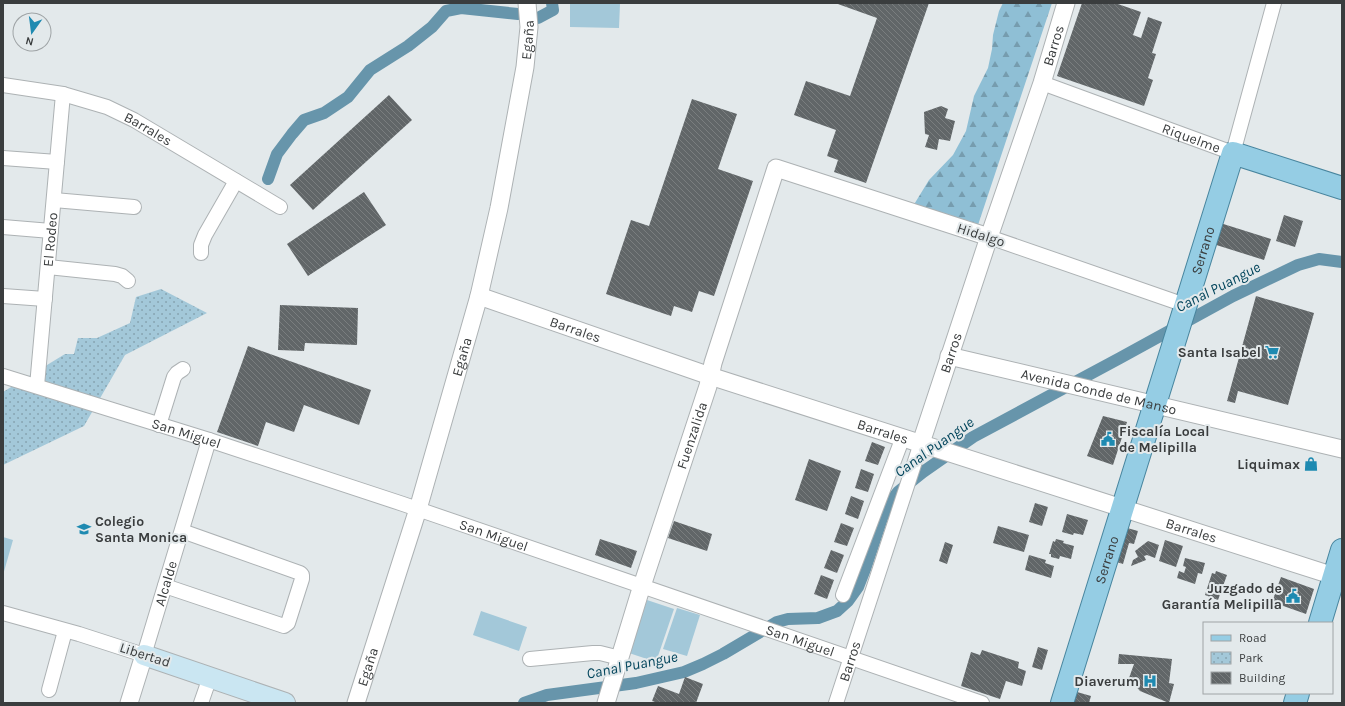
<svg xmlns="http://www.w3.org/2000/svg" width="1345" height="706" viewBox="0 0 1345 706" font-family="Karla,sans-serif">
<style>
.grass{fill:#a3c8d9}
.forest{fill:url(#forest-firs)}
.park{fill:url(#park-dots)}
.lines{fill:none;stroke-linecap:round;stroke-linejoin:round}
.canal{stroke:#6795ab;stroke-width:12}
.building{fill:url(#building-back-hatch)}
.minor-casing{stroke:#adb2b4;stroke-width:16}
.tertiary-casing{stroke:#adb2b4;stroke-width:19}
.secondary-casing{stroke:#adb2b4;stroke-width:22}
.primary-casing{stroke:#48859e;stroke-width:24}
.minor{stroke:#fff;stroke-width:14}
.tertiary{stroke:#fff;stroke-width:17}
.secondary{stroke:#cae6f2;stroke-width:20}
.primary{stroke:#95cde4;stroke-width:22}
.labels{text-anchor:middle;dominant-baseline:central;stroke-width:4;stroke-linejoin:round;paint-order:stroke}
.street-label{font-size:14px;fill:#3a3d3e;stroke:#e3e9eb}
.poi-label{font-size:14px;font-weight:bold;fill:#3a3d3e;stroke:#e3e9eb;text-anchor:end}
.water-label{font-size:15px;font-style:italic;fill:#00445b;stroke:#e3e9eb}
</style>
<defs>
<pattern id="forest-firs" width="22" height="20" patternUnits="userSpaceOnUse"><rect width="22" height="20" fill="#8fbfd5"/><path d="M5 1l3.5 6h-7zM16 11l3.5 6h-7z" fill="#769cae"/></pattern>
<pattern id="park-dots" width="8" height="8" patternUnits="userSpaceOnUse"><rect width="8" height="8" fill="#a3c8d9"/><path d="M2 2h.1M6 6h.1" fill="none" stroke="#86a4b1" stroke-width="1.8" stroke-linecap="round"/></pattern>
<pattern id="building-back-hatch" width="6" height="6" patternUnits="userSpaceOnUse"><rect width="6" height="6" fill="#616668"/><path d="M-1 5l2 2M0 0l6 6M5-1l2 2" fill="none" stroke="#7a7e7f"/></pattern>
</defs>
<rect width="100%" height="100%" fill="#e3e9eb"/>
<!-- grass -->
<g class="grass">
<polygon points="570,3 620,4 619,28 570,27"/>
<polygon points="3,537 13,540 3,575"/>
<polygon points="647,600 674,609 656,662 629,653"/>
<polygon points="677,608 700,615 687,656 663,649"/>
<polygon points="481,611 527,627 519,651 473,635"/>
</g>
<!-- forest -->
<polygon class="forest" points="1003,3 1052,3 976,231 910,211 929,180 953,155 966,131 974,96 988,68 992,49 993,35 999,11"/>
<!-- park -->
<polygon class="park" points="161,289 207,313 125,355 84,426 3,465 3,392 65,354 74,354 78,338 97,338 130,323 136,297"/>
<g class="lines">
<!-- canal -->
<g class="canal">
<polyline points="538,18 553,10 552,3"/>
<polyline points="268,179 277,154 292,134 304,120 324,113 348,97 370,70 408,46 432,27 446,11 461,8 518,14"/>
<polyline points="524,703 547,695 636,683 684,672 703,664 723,654 777,622 788,619 818,618 837,611 848,601 858,587 865,569 882,518 890,502 898,492 923,472 973,437 1120,358 1233,296 1298,265 1319,259 1342,262"/>
</g>
</g>
<!-- building -->
<g class="building">
<polygon points="835,3 929,3 866,183 834,172 838,160 827,156 836,130 794,115 806,81 850,96 877,18"/>
<polygon points="1082,3 1115,3 1141,12 1133,35 1141,38 1148,17 1162,22 1152,53 1156,54 1148,78 1153,80 1144,106 1057,76"/>
<polygon points="389,95 412,120 313,210 290,185"/>
<polygon points="692,99 737,114 718,169 753,181 714,296 699,291 692,312 674,306 671,316 606,294 631,220 649,226"/>
<polygon points="941,106 948,109 945,118 955,121 950,141 939,139 937,150 925,147 929,135 925,134 924,112"/>
<polygon points="364,192 386,225 308,276 287,244"/>
<polygon points="1284,215 1303,221 1295,247 1276,241"/>
<polygon points="1217,222 1271,239 1264,260 1210,243"/>
<polygon points="1256,296 1314,313 1288,405 1238,391 1235,403 1227,401"/>
<polygon points="280,305 358,308 357,345 305,343 304,351 278,350"/>
<polygon points="248,346 371,390 359,425 304,405 294,432 266,422 258,446 217,432"/>
<polygon points="1103,416 1127,422 1113,465 1087,456"/>
<polygon points="872,442 885,447 878,465 865,461"/>
<polygon points="809,459 841,471 827,511 795,500"/>
<polygon points="861,469 874,474 868,492 855,488"/>
<polygon points="851,496 864,501 858,519 845,514"/>
<polygon points="1035,503 1048,507 1042,526 1029,522"/>
<polygon points="1067,514 1088,520 1083,535 1074,533 1073,535 1062,532"/>
<polygon points="674,521 712,534 707,551 668,538"/>
<polygon points="841,523 854,528 847,546 834,542"/>
<polygon points="998,526 1029,535 1024,552 993,543"/>
<polygon points="1120,526 1138,531 1134,544 1129,543 1123,564 1110,560"/>
<polygon points="600,539 637,551 631,568 595,555"/>
<polygon points="1056,539 1064,541 1063,543 1074,546 1071,559 1060,556 1059,559 1051,557 1051,554 1049,554 1053,541 1055,542"/>
<polygon points="1165,540 1183,546 1176,567 1159,561"/>
<polygon points="1148,541 1159,545 1155,558 1147,555 1144,556 1146,560 1131,566 1133,560 1138,557 1135,551"/>
<polygon points="945,542 953,545 947,564 939,561"/>
<polygon points="831,550 844,555 837,573 824,568"/>
<polygon points="1029,555 1046,560 1045,563 1054,566 1051,578 1025,570"/>
<polygon points="1185,558 1205,563 1202,574 1198,573 1195,584 1177,578 1179,571 1184,573 1186,567 1183,566"/>
<polygon points="1216,571 1227,575 1218,600 1205,595 1212,573 1215,574"/>
<polygon points="821,575 834,580 827,599 814,594"/>
<polygon points="1281,577 1314,589 1306,614 1272,602"/>
<polygon points="1038,647 1048,650 1042,670 1032,667"/>
<polygon points="982,650 1019,662 1018,668 1026,671 1022,686 1006,681 1000,699 961,686 971,652 980,655"/>
<polygon points="1119,654 1172,659 1169,683 1174,684 1169,703 1140,691 1129,678 1134,664 1118,664"/>
<polygon points="685,677 703,684 696,703 658,703 652,701 658,686 679,694"/>
<polygon points="1070,690 1091,696 1089,703 1066,703"/>
</g>
<g class="lines">
<defs>
<g id="minor">
<path id="s1" d="M1042,83l191,70 41,-150"/>
<path id="s2" d="M3,85l60,9 44,13 27,13 146,87"/>
<polyline points="3,158 57,162"/>
<polyline points="54,200 134,207"/>
<polyline points="3,227 51,231"/>
<polyline points="989,237 1185,305"/>
<polyline points="201,253 201,245 205,235 236,181"/>
<polyline points="48,267 115,274 122,276 128,281"/>
<polyline points="3,296 45,299"/>
<path id="s3" d="M3,376l206,64 194,64 579,199"/>
<path id="s4" d="M37,386l26,-292"/>
<polyline points="159,425 174,377 177,373 183,369"/>
<polyline points="165,586 284,626 288,623 302,579 302,575 300,573 182,531"/>
<polyline points="843,595 903,437"/>
<path id="s5" d="M3,613l76,21 65,21 65,-215"/>
<polyline points="530,659 593,653 600,653 620,658"/>
<polyline points="49,690 65,631"/>
<polyline points="201,703 210,677"/>
<path id="s6" d="M836,703l85,-260"/>
</g>
<g id="tertiary">
<path id="s7" d="M479,296l231,80 624,200"/>
<path id="s8" d="M949,356l393,93"/>
<path id="s9" d="M921,443l68,-206 53,-154 24,-80"/>
<polyline points="129,703 144,655"/>
<path id="s10" d="M356,703l62,-194 61,-213 20,-88 26,-141 4,-40 -2,-24"/>
<path id="s11" d="M606,703l33,-108 69,-209 5,-23 63,-195 213,69"/>
</g>
<polyline id="secondary" points="144,655 285,703"/>
<g id="primary">
<polyline points="1320,623 1342,550"/>
<path id="s12" d="M1062,703l171,-550 109,35"/>
<polyline points="1295,703 1298,693"/>
</g>
</defs>
<!-- minor casing -->
<use href="#minor" class="minor-casing"/>
<!-- tertiary casing -->
<use href="#tertiary" class="tertiary-casing"/>
<!-- secondary casing -->
<use href="#secondary" class="secondary-casing"/>
<!-- primary casing -->
<use href="#primary" class="primary-casing"/>
<!-- minor -->
<use href="#minor" class="minor"/>
<!-- tertiary -->
<use href="#tertiary" class="tertiary"/>
<!-- secondary -->
<use href="#secondary" class="secondary"/>
<!-- primary -->
<use href="#primary" class="primary"/>
</g>
<!-- icons -->
<defs>
<symbol id="supermarket-bare" viewBox="-9 -9 18 18"><path d="M-6-5.5h2.5l.6 2H6L4.5 2H-2.5L-4.4-4H-6ZM-1.5 3.2a1.3 1.3 0 1 0 .1 0ZM3 3.2a1.3 1.3 0 1 0 .1 0Z" fill="#1e8ab1" stroke="#e3e9eb" stroke-width="2.5" paint-order="stroke"/></symbol>
<symbol id="civic-bare" viewBox="-9 -9 18 18"><path d="M-.6-6.5H3V-4.5H.6V-3L4-1V1h2V6H-6V1h2V-1L-.6-3ZM-1.2 2.5V6h2.4V2.5Z" fill="#1e8ab1" stroke="#e3e9eb" stroke-width="2.5" paint-order="stroke"/></symbol>
<symbol id="shop-bare" viewBox="-9 -9 18 18"><path d="M-5-2.5h2.3a2.7 3.5 0 0 1 5.4 0H5L5.5 6h-11ZM-1.5-2.5h3a1.5 2.3 0 0 0-3 0Z" fill="#1e8ab1" stroke="#e3e9eb" stroke-width="2.5" paint-order="stroke"/></symbol>
<symbol id="school-bare" viewBox="-9 -9 18 18"><path d="M0-5L7-2L0 1L-7-2ZM-4 1L0 2.5L4 1V4Q0 6-4 4Z" fill="#1e8ab1" stroke="#e3e9eb" stroke-width="2.5" paint-order="stroke"/></symbol>
<symbol id="hospital-bare" viewBox="-9 -9 18 18"><path d="M-5-5h3v3.5h4V-5h3V5h-3V1.5h-4V5h-3Z" fill="#1e8ab1" stroke="#e3e9eb" stroke-width="2.5" paint-order="stroke"/></symbol>
</defs>
<g fill-rule="evenodd">
<use href="#supermarket-bare" x="1262" y="342" width="20" height="20"/>
<use href="#civic-bare" x="1098" y="429" width="20" height="20"/>
<use href="#shop-bare" x="1301" y="454" width="20" height="20"/>
<use href="#school-bare" x="74" y="519" width="20" height="20"/>
<use href="#civic-bare" x="1283" y="586" width="20" height="20"/>
<use href="#hospital-bare" x="1140" y="671" width="20" height="20"/>
</g>
<g class="labels">
<!-- street labels -->
<g class="street-label">
<text stroke="none"><textPath href="#s10" startOffset="686">Egaña</textPath></text>
<text stroke="none"><textPath href="#s9" startOffset="419">Barros</textPath></text>
<text stroke="none"><textPath href="#s2" startOffset="153">Barrales</textPath></text>
<text stroke="none"><textPath href="#s1" startOffset="159">Riquelme</textPath></text>
<text transform="translate(981 235) rotate(18)">Hidalgo</text>
<text stroke="none"><textPath href="#s4" startOffset="147">El Rodeo</textPath></text>
<text stroke="none"><textPath href="#s12" startOffset="474">Serrano</textPath></text>
<text stroke="none"><textPath href="#s7" startOffset="102">Barrales</textPath></text>
<text stroke="none"><textPath href="#s9" startOffset="95">Barros</textPath></text>
<text stroke="none"><textPath href="#s10" startOffset="362">Egaña</textPath></text>
<text stroke="none"><textPath href="#s8" startOffset="154">Avenida Conde de Manso</textPath></text>
<text stroke="none"><textPath href="#s7" startOffset="426">Barrales</textPath></text>
<text stroke="none"><textPath href="#s3" startOffset="192">San Miguel</textPath></text>
<text stroke="none"><textPath href="#s11" startOffset="281">Fuenzalida</textPath></text>
<text stroke="none"><textPath href="#s7" startOffset="750">Barrales</textPath></text>
<text stroke="none"><textPath href="#s3" startOffset="516">San Miguel</textPath></text>
<text stroke="none"><textPath href="#s12" startOffset="150">Serrano</textPath></text>
<text stroke="none"><textPath href="#s5" startOffset="222">Alcalde</textPath></text>
<text stroke="none"><textPath href="#s3" startOffset="840">San Miguel</textPath></text>
<text transform="translate(145 655) rotate(18)">Libertad</text>
<text stroke="none"><textPath href="#s6" startOffset="44">Barros</textPath></text>
<text stroke="none"><textPath href="#s10" startOffset="38">Egaña</textPath></text>
</g>
<!-- poi labels -->
<g class="poi-label">
<text x="1261" y="352">Santa Isabel</text>
<text x="1119" y="431" text-anchor="start">Fiscalía Local<tspan x="1119" dy="16">de Melipilla</tspan></text>
<text x="1300" y="464">Liquimax</text>
<text x="95" y="521" text-anchor="start">Colegio<tspan x="95" dy="16">Santa Monica</tspan></text>
<text x="1282" y="588">Juzgado de<tspan x="1282" dy="16">Garantía Melipilla</tspan></text>
<text x="1139" y="681">Diaverum</text>
</g>
<!-- water labels -->
<g class="water-label">
<text transform="translate(1218 287) rotate(-27)">Canal Puangue</text>
<text transform="translate(934 447) rotate(-35)">Canal Puangue</text>
<text transform="translate(632 665) rotate(-11)">Canal Puangue</text>
</g>
</g>
<!-- border -->
<rect width="1345" height="706" fill="none" stroke="#3a3d3e" stroke-width="8"/>
<!-- legend -->
<rect x="1203" y="622" width="130" height="72" fill="#e3e9eb" stroke="#9fa4a6"/>
<rect x="1211" y="635" width="20" height="6" fill="#95cde4" stroke="#9fa4a6"/>
<text x="1239" y="642" font-size="12" fill="#3a3d3e">Road</text>
<rect x="1211" y="652" width="20" height="12" fill="url(#park-dots)" stroke="#9fa4a6"/>
<text x="1239" y="662" font-size="12" fill="#3a3d3e">Park</text>
<rect x="1211" y="672" width="20" height="12" fill="url(#building-back-hatch)" stroke="#9fa4a6"/>
<text x="1239" y="682" font-size="12" fill="#3a3d3e">Building</text>
<!-- north arrow -->
<g transform="translate(32 32) rotate(194)"><circle r="19" fill="#e3e9eb" stroke="#9fa4a6"/>
<path d="M0-3L7 15L0 10L-7 15Z" fill="#1e8ab1"/>
<text y="-6" font-size="11" font-weight="bold" text-anchor="middle" fill="#3a3d3e">N</text>
</g>
</svg>
